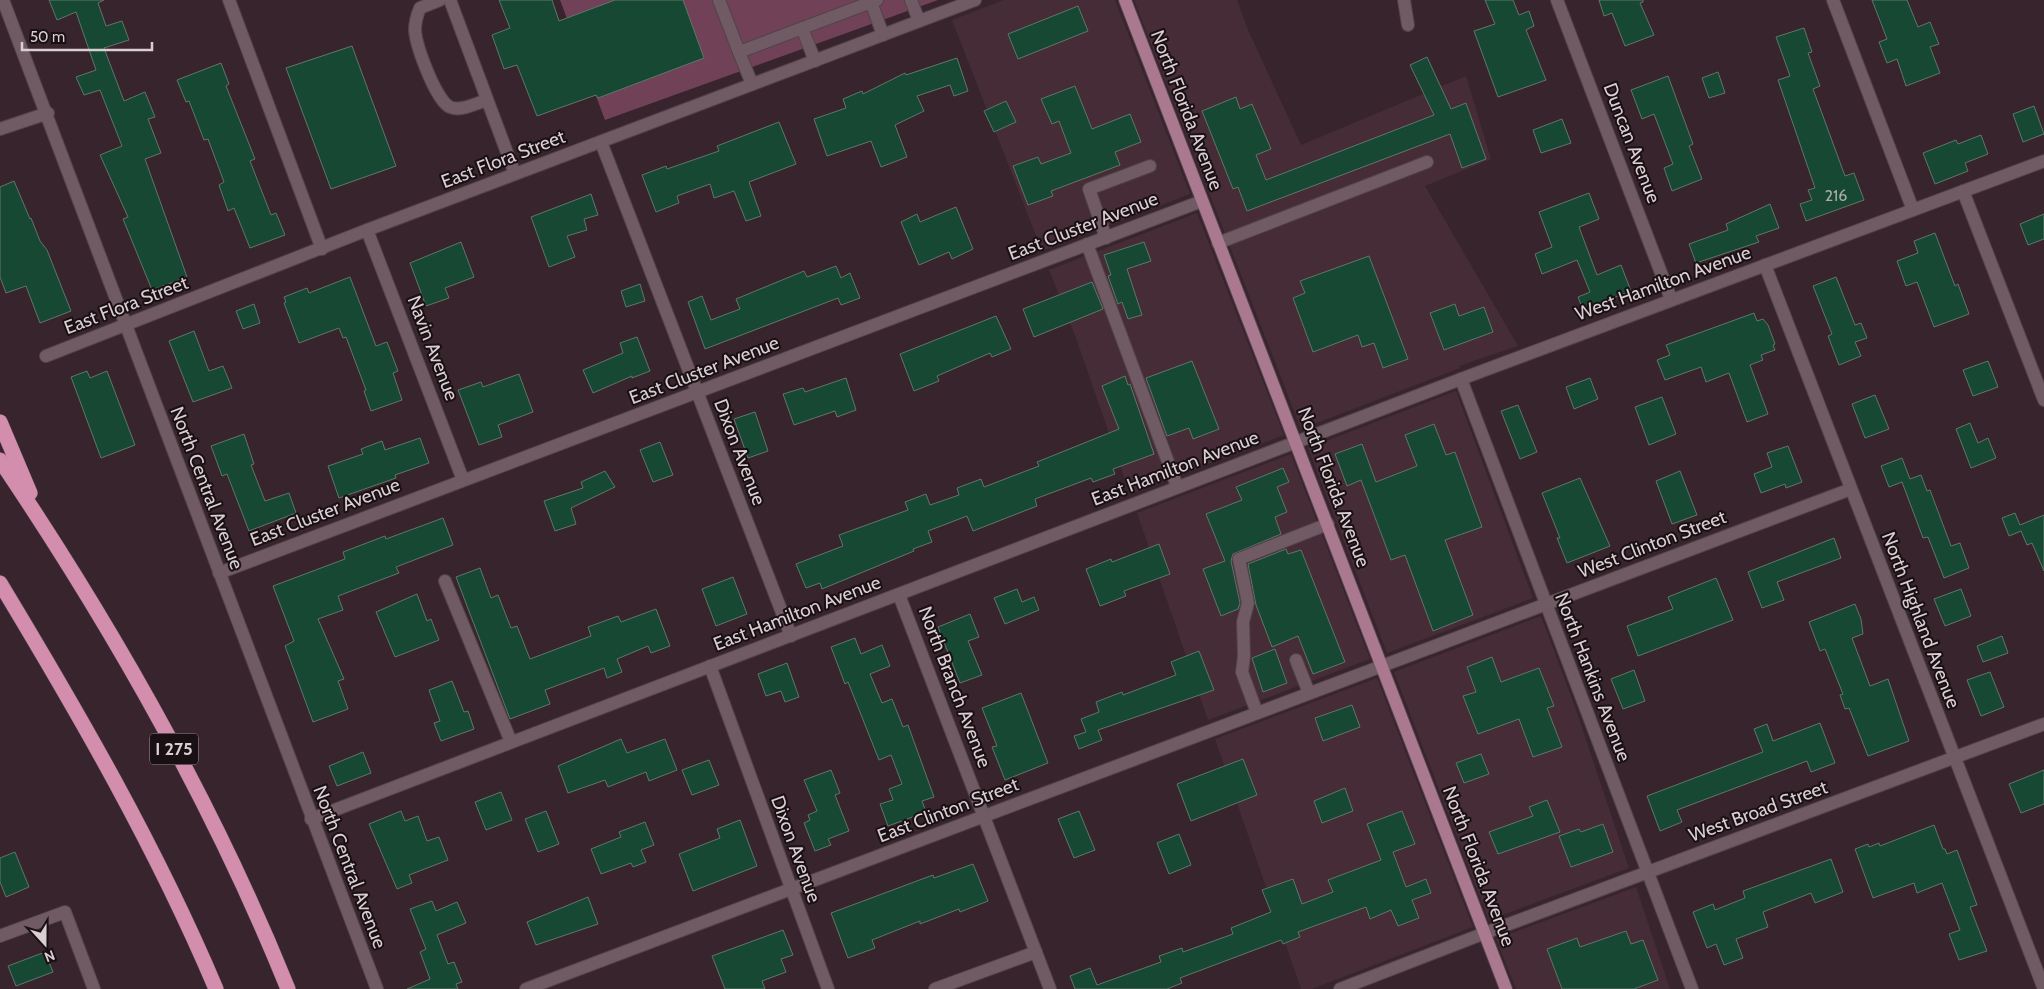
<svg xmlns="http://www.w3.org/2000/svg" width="2044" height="989" viewBox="0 0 2044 989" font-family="Cabin,sans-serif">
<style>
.built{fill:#462c37}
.green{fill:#704157}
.building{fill:#174833;stroke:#60766a}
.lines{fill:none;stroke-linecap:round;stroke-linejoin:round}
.minor-casing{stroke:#53434a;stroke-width:14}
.major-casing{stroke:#53434a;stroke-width:14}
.highway-casing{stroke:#53434a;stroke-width:16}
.minor{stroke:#705a63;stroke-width:12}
.major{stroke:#ab798f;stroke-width:12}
.highway{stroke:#d28eac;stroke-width:15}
.labels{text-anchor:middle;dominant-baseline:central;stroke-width:4;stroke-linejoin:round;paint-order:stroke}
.number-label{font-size:16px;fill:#aaacab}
.shield{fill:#191014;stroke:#a1959a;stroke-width:1}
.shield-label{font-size:18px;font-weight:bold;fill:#dbced3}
.street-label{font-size:19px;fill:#dbced3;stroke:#191014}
</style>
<rect width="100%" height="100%" fill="#37242c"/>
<!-- built -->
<g class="built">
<polygon points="1004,0 1115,0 1190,194 1042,251 952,20"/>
<polygon points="1134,0 1237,0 1248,30 1301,145 1466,76 1491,159 1425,186 1518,346 1459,366 1460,368 1301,429"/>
<polygon points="1197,213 1284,435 1130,494 1076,338 1049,270"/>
<polygon points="1456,391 1533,598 1387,653 1308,448"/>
<polygon points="1291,454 1370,659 1208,720 1137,513"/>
<polygon points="1541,616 1575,707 1629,868 1489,920 1394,672"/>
<polygon points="1377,678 1473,927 1312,989 1301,989 1215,739"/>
<polygon points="1636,887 1670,989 1516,989 1496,939"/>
</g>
<!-- green -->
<polygon class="green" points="560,0 938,0 605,120"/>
<!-- building -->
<g class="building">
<polygon points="49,0 104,0 98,3 106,26 122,21 129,40 104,48 124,101 145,92 155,117 148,119 161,153 145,159 187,277 152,290 123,219 128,217 100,155 122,146 100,90 84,95 76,77 96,70 76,12 57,20"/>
<polygon points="499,0 552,0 559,21 615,0 683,0 704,58 598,98 596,95 537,116 517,65 504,69 492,35 510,28"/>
<polygon points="1485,0 1513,0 1519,15 1529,11 1534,26 1526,30 1546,80 1498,97 1474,31 1495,24"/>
<polygon points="1599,0 1643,0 1643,2 1640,3 1654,35 1625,46 1612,13 1604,16"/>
<polygon points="1872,0 1907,0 1918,27 1930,22 1939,44 1930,47 1940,73 1906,86 1897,59 1887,63 1879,42 1887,39"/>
<polygon points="1078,6 1088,31 1018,59 1008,34"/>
<polygon points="1804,28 1812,52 1808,53 1820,86 1813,89 1845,176 1854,173 1864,200 1806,221 1800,204 1812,200 1808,190 1815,188 1778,80 1790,76 1776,37"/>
<polygon points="352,46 396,166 331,189 286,68"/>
<polygon points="1427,57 1451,109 1466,103 1486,159 1462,168 1450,134 1247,211 1238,187 1233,189 1202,111 1236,97 1240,109 1252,104 1271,149 1256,155 1266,180 1434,115 1410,65"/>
<polygon points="957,58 968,91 954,96 950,85 917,96 924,111 895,125 907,157 881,167 871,141 827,156 814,119 846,108 843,99 862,91 863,94 905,73 906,75"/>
<polygon points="221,63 229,84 226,86 255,159 250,161 271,215 276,213 285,235 250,248 234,208 228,211 219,185 224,182 208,139 204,140 189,101 186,102 177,80"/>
<polygon points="1718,72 1725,93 1709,98 1702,78"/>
<polygon points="1668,76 1693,144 1689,146 1702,179 1672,191 1664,168 1673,164 1654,114 1642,119 1631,90"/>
<polygon points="1075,86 1092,129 1130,114 1141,142 1115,152 1120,165 1051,191 1053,196 1028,205 1013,166 1038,157 1041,164 1071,153 1059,121 1052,124 1041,99"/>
<polygon points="1006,101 1016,122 994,132 984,111"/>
<polygon points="2034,106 2044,134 2023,142 2013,114"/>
<polygon points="1562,119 1571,143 1541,153 1533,130"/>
<polygon points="779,122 796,164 749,182 761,216 746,221 734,191 714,198 710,184 677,196 679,203 656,212 642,175 666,166 667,169 719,151 717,146"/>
<polygon points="1981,135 1988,154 1965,163 1968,171 1935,184 1923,153 1956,140 1958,144"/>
<polygon points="14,181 30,219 31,218 40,241 47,250 71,311 40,323 26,286 6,293 0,277 0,187"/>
<polygon points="1589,193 1599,219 1579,227 1597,275 1621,265 1631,291 1583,310 1578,297 1590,292 1577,260 1542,274 1535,254 1552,247 1539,212"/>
<polygon points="591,194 598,215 584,219 587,230 567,236 575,257 549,267 531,217"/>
<polygon points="1770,204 1779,228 1756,236 1759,242 1696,263 1689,244 1728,230 1726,224"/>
<polygon points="956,207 973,249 952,259 949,252 919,265 901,222 917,214 920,222"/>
<polygon points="2044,214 2044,239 2028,245 2020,224"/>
<polygon points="1935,233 1955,286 1958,284 1969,314 1934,327 1917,282 1906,286 1897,261 1918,253 1914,241"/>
<polygon points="461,242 474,277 445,288 449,298 426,306 410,263"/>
<polygon points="1144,242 1151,261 1127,269 1142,315 1128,319 1122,302 1118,304 1108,276 1111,275 1104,255"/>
<polygon points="1369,256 1408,359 1383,368 1374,343 1362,347 1358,335 1313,352 1293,298 1305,293 1300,281"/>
<polygon points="836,266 841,278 850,273 860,298 841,305 838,298 705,349 688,302 702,296 711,320 740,309 736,299 804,271 807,277"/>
<polygon points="350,277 376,346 387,342 398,371 393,373 402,400 371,411 364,391 366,390 346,337 343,338 339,328 299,343 284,303 286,302 284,297 307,288 309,293"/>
<polygon points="1836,277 1855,325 1861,323 1867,338 1855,342 1861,356 1839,365 1828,336 1832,334 1813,286"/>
<polygon points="1092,282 1103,309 1034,337 1023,309"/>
<polygon points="640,284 645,301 626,307 621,291"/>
<polygon points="254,304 260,323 243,329 236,311"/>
<polygon points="1455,304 1459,316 1484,307 1493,332 1444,350 1430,313"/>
<polygon points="1754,313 1757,321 1763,319 1768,325 1775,344 1773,345 1775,350 1761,355 1763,360 1750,365 1768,414 1747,422 1729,373 1706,382 1701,367 1665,380 1657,360 1670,355 1666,345"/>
<polygon points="996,316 1011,349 992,357 990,353 937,376 939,381 914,391 900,354"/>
<polygon points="194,331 209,371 223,366 232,388 193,402 169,341"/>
<polygon points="637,337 650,371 632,378 632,376 593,393 583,370 623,353 620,343"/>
<polygon points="1192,361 1219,429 1193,439 1189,428 1167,436 1146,378"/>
<polygon points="1988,361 1998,387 1973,396 1963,370"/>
<polygon points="87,371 90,378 107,371 135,445 101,458 71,377"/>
<polygon points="519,374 533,412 498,425 502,437 479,445 458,390 481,382 483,387"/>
<polygon points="1125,376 1128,385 1130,384 1154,454 1113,469 1115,474 1093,482 1091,478 1035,499 1037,506 973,531 967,516 928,531 932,542 913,549 914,551 822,589 820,583 806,588 796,564 843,546 839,535 908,510 905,502 926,494 930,505 959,495 957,488 981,479 984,487 1039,466 1037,462 1119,429 1102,386"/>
<polygon points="846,378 856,410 837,417 835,411 794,425 783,394 803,388 805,392"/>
<polygon points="1590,378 1598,399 1574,409 1566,387"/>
<polygon points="1875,395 1889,429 1865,438 1852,404"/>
<polygon points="1662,397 1676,434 1649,445 1635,407"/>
<polygon points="1518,405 1537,452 1520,459 1501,411"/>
<polygon points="755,412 768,451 748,458 734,419"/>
<polygon points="1970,423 1978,443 1988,438 1996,458 1971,468 1956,429"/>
<polygon points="1434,424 1446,455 1455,452 1482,527 1445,540 1473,615 1433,631 1405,555 1391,560 1361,480 1347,486 1335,454 1362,444 1376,482 1417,466 1405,435"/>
<polygon points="244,434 254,464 251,465 265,501 289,493 296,513 249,531 227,474 222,476 211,446"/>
<polygon points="420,438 429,463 395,475 396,478 339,498 328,466 363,454 361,449 382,441 385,450"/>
<polygon points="660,442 673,475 653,482 640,450"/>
<polygon points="1788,446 1802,482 1786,488 1785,484 1761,493 1754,474 1772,467 1767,453"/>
<polygon points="1902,458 1910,479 1921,475 1927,491 1930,490 1951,546 1960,543 1969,568 1944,578 1928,537 1923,538 1902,482 1889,487 1881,466"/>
<polygon points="1283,468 1289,482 1277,487 1287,512 1275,517 1281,534 1233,554 1231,561 1240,603 1238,609 1221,616 1203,569 1225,561 1206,514 1242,500 1236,487"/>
<polygon points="605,471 615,487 571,508 576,524 555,531 544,501 583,488 581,482"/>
<polygon points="1680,471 1697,515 1672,524 1656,481"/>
<polygon points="1580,478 1610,546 1567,563 1557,538 1560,538 1542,493"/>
<polygon points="2015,513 2020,525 2044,515 2044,571 2032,543 2027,545 2021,531 2009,536 2002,518"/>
<polygon points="443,518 453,545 396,567 399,573 338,596 343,610 318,619 344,679 338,681 348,709 313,722 285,646 294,641 273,586 345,559 343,552 385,536 386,539"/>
<polygon points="1834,538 1841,558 1777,582 1784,600 1762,608 1748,572"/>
<polygon points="1159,544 1170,574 1124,591 1126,596 1100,606 1086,569 1111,559 1112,562"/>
<polygon points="1286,549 1288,554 1301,550 1345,662 1313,674 1298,636 1272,647 1256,605 1248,564"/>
<polygon points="480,568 491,598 498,595 511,628 517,626 530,659 591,636 588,627 618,616 621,622 656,609 670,646 651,653 648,646 617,659 622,672 607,678 604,668 545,690 550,704 510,719 456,577"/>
<polygon points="733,577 747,614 716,626 702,589"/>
<polygon points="1716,578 1733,620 1638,656 1627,626 1673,609 1668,597"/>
<polygon points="1017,589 1022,602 1034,597 1039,610 1005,624 994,598"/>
<polygon points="1961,589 1971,616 1945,626 1934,599"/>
<polygon points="417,594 427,621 431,619 439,640 395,657 376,612"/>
<polygon points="1855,604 1861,619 1863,634 1852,638 1870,686 1888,679 1909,741 1868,756 1849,708 1845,709 1840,695 1843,694 1825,649 1820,651 1809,622"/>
<polygon points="970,614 979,637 968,641 982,675 960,683 938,627"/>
<polygon points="2002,636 2008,653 1983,662 1977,646"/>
<polygon points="855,638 861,654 882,645 890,666 870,674 882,703 892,699 903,727 908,725 934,797 922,801 926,812 888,826 880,804 893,800 889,789 902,784 891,755 879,760 848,682 845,684 831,647"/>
<polygon points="1275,649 1287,683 1263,692 1252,658"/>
<polygon points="1199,651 1214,690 1098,730 1102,740 1079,749 1074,736 1086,732 1081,719 1099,712 1096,702 1122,692 1123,695 1176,675 1171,662"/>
<polygon points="1492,657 1501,682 1539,668 1554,706 1547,708 1562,747 1533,757 1519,719 1478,734 1463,696 1476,692 1467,667"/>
<polygon points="787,663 799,697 785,702 781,691 766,696 758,674"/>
<polygon points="1634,670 1645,701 1623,709 1611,679"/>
<polygon points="1990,672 2004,707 1981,716 1967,680"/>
<polygon points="452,681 464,712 468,711 474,729 441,741 434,723 440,721 429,690"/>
<polygon points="1021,693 1048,763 1005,780 992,747 997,746 982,708"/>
<polygon points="1352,705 1360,727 1323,741 1315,718"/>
<polygon points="1820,723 1835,763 1811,772 1807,761 1677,810 1682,822 1660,831 1647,796 1763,752 1754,729 1767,724 1773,741"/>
<polygon points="621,739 627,753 665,739 677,770 649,781 646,772 608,787 605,780 568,793 558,766"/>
<polygon points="363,752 371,773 337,786 329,766"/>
<polygon points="1481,754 1489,774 1464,783 1456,763"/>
<polygon points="1243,759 1257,795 1191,821 1177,784"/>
<polygon points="709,760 719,785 692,795 682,770"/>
<polygon points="831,770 840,793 835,795 849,831 828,839 831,845 815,851 804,823 810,820 808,815 817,811 804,780"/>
<polygon points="2044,770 2044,804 2021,813 2009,784"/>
<polygon points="1345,788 1353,811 1322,823 1314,801"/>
<polygon points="501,792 512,820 486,830 475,802"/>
<polygon points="1547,800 1560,832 1498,854 1489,832 1533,816 1529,807"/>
<polygon points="401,811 405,821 418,816 427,841 439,837 448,860 409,875 412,883 397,889 369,824"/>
<polygon points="546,811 559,844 538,852 525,819"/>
<polygon points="1079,811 1095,850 1074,858 1058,819"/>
<polygon points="1402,811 1415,844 1393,852 1406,887 1426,879 1431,893 1412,900 1419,918 1398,926 1391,910 1370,919 1366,907 1298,932 1300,937 1283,944 1281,940 1180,978 1182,983 1167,989 1075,989 1070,976 1090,968 1097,985 1161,962 1159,956 1182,948 1183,952 1233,934 1231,928 1271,912 1262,890 1293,879 1302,904 1333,892 1328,880 1381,860 1367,824"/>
<polygon points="740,820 757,866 693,891 679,854 720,838 717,829"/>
<polygon points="645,822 654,845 641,850 646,862 633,867 631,863 601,874 591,849 621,837 619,832"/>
<polygon points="1603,824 1613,852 1571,867 1559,836 1579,829 1581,832"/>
<polygon points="1934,825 1943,849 1945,849 1947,854 1957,850 1977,905 1970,907 1987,951 1959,960 1949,934 1960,930 1942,883 1917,893 1914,883 1873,898 1855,849 1868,844 1869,847 1879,843 1880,846"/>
<polygon points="1179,834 1191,865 1169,874 1157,843"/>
<polygon points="15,852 29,887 6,897 0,882 0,858"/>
<polygon points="1831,859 1843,892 1815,903 1811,893 1763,912 1768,927 1736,939 1743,958 1724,965 1716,944 1707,948 1693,912 1713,904 1715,910 1745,898 1743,891"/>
<polygon points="973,864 988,901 960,912 959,909 920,924 920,921 872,940 875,948 848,958 831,913 933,875 934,878"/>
<polygon points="588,897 598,924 536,945 527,922"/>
<polygon points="432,901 436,911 457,902 466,923 437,935 448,964 454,962 462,982 456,984 458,989 407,989 430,979 420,952 426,949 410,909"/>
<polygon points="783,930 793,955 781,959 786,972 762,981 765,989 725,989 712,956"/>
<polygon points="1626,931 1631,944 1643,940 1658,980 1634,989 1562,989 1547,949 1577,938 1580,947"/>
<polygon points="45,952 53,972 16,986 8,966"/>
</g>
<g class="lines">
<defs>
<g id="minor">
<polyline points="3,0 377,989"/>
<polyline points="229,0 322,249"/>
<path d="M440,0l-20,8c-3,7 -5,14 -5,22 1,16 21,71 35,77 10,5 27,-4 37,-7"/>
<polyline points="450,0 515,174"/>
<polyline points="719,0 739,52 877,0"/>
<polyline points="865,0 871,2 883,35"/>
<polyline points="911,0 919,21"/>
<polyline points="1404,0 1408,25"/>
<polyline points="1557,0 1671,299"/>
<polyline points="1833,0 1913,210"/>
<polyline points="802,28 815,61"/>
<polyline points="739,52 752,84"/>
<polyline points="0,129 48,113"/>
<polyline points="601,142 791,636"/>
<polyline points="1963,191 2044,400"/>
<polyline points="367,230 463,480"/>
<polyline points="1106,238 1089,189 1150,166"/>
<polyline points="1218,243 1427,162"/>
<polyline points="1087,244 1177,486"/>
<polyline points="1765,265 2044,989"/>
<polyline points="46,356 367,230 975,0"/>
<polyline points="1461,379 1692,989"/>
<polyline points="219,573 1202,201"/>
<polyline points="445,581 511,742"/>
<polyline points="899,595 1050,989"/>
<polyline points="1296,660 1309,693"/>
<polyline points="710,666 828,989"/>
<polyline points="1257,713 1242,672 1244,656 1243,622 1248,603 1239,559 1328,524"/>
<polyline points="311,819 1461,379 2044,161"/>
<polyline points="0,936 65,912 94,989"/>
<polyline points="526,989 1851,489"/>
<polyline points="935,989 1036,952"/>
<polyline points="1340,989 1485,933 2044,724"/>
</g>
<polyline id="major" points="1125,0 1506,989"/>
<g id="highway">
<polyline points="0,422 30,493"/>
<path d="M0,460c112,166 213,343 288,529"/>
<path d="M0,583c79,131 156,264 216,406"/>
</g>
</defs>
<!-- minor casing -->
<use href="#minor" class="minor-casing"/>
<!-- major casing -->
<use href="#major" class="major-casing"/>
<!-- highway casing -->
<use href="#highway" class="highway-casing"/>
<!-- minor -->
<use href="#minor" class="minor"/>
<!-- major -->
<use href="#major" class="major"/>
<!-- highway -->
<use href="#highway" class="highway"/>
</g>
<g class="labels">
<!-- number labels -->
<g class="number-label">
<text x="1836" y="195">216</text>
</g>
<!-- shield labels -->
<rect class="shield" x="150" y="733.5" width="48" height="31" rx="4"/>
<g class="shield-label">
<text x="174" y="749">I 275</text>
</g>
<!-- street labels -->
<g class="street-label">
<text transform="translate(1187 110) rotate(69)">North Florida Avenue</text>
<text transform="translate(1632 143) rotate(69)">Duncan Avenue</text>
<text transform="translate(503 159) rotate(-21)">East Flora Street</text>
<text transform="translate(1083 226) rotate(-21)">East Cluster Avenue</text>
<text transform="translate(1663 283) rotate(-20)">West Hamilton Avenue</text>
<text transform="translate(126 305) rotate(-21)">East Flora Street</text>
<text transform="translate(433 348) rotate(69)">Navin Avenue</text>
<text transform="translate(704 370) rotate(-21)">East Cluster Avenue</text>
<text transform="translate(740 452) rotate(69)">Dixon Avenue</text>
<text transform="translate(1175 468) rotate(-21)">East Hamilton Avenue</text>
<text transform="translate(1334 487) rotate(69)">North Florida Avenue</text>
<text transform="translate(207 488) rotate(69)">North Central Avenue</text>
<text transform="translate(325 512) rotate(-21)">East Cluster Avenue</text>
<text transform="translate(1652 544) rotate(-21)">West Clinton Street</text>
<text transform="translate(797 613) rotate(-21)">East Hamilton Avenue</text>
<text transform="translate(1921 620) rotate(69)">North Highland Avenue</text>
<text transform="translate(1593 677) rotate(69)">North Hankins Avenue</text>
<text transform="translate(955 687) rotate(69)">North Branch Avenue</text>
<text transform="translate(948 810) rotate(-21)">East Clinton Street</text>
<text transform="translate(1758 811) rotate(-20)">West Broad Street</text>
<text transform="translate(796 849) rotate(70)">Dixon Avenue</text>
<text transform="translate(1479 866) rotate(69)">North Florida Avenue</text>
<text transform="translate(350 867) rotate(69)">North Central Avenue</text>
</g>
</g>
<!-- north arrow -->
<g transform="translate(45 944) rotate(159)" stroke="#191014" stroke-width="4" paint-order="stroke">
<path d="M0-4L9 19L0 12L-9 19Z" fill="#dbced3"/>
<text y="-8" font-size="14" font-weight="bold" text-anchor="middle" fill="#dbced3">N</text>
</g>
<!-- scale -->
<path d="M22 42v8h130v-8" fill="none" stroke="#dbced3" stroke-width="2.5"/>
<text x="30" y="42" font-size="15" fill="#dbced3" stroke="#191014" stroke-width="4" paint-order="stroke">50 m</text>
</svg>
